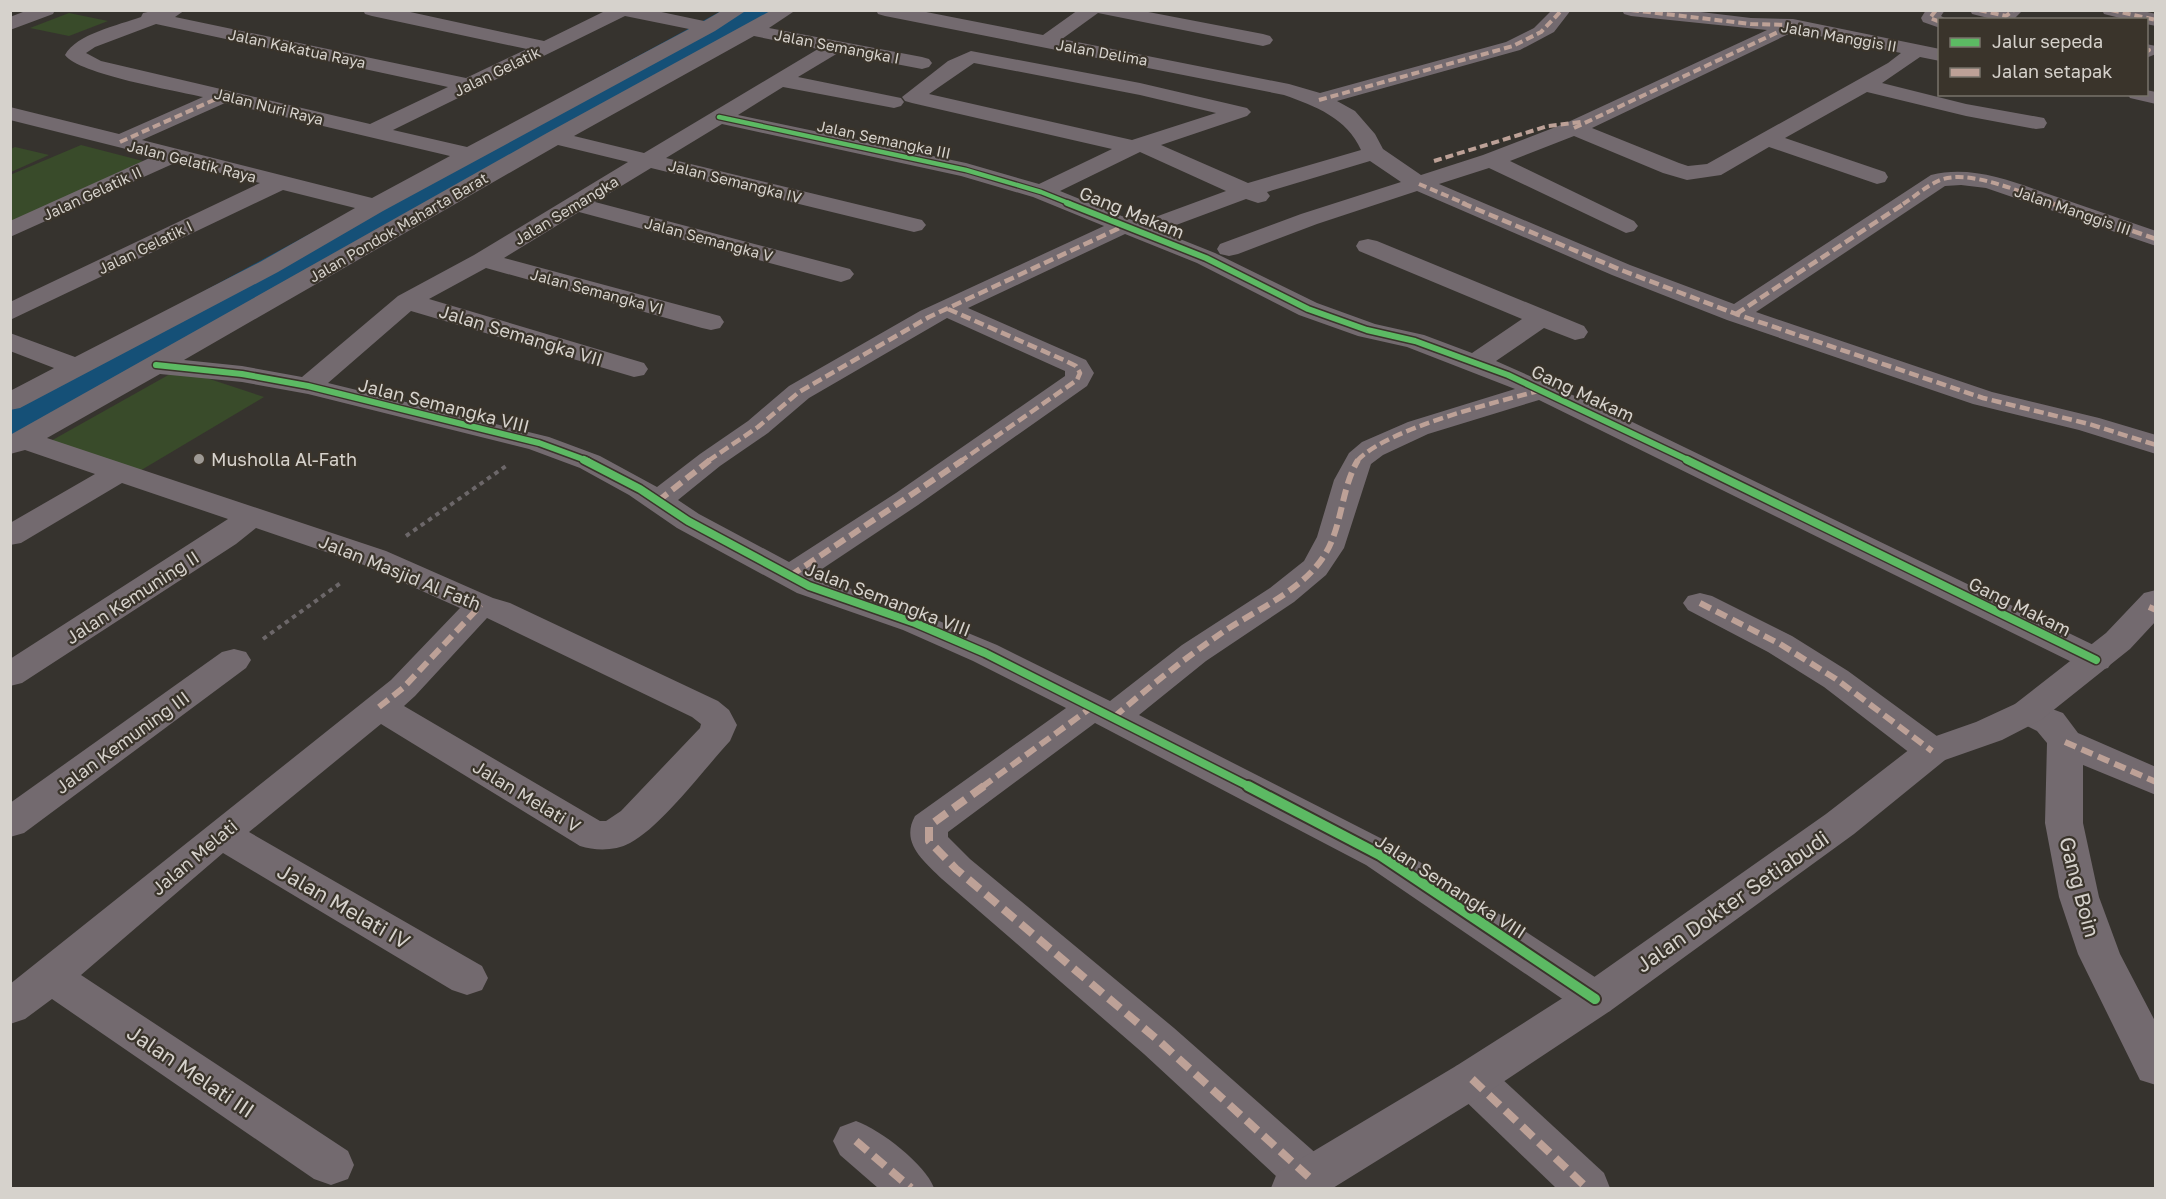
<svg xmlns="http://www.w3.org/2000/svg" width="2166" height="1199" viewBox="0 0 2166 1199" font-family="'Golos Text',sans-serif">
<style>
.green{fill:#394b2a}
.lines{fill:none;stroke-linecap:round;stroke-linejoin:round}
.river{fill:#155077;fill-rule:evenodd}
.path{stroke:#6c6769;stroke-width:4;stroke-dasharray:4.5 4.5;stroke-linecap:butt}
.minor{fill:#736a6f;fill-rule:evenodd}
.tertiary{fill:#736a6f;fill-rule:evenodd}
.quiet-far3{stroke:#bda197;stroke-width:4;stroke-dasharray:8 4;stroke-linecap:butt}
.quiet-far2{stroke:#bda197;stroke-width:4.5;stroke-dasharray:10 4.5;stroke-linecap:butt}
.quiet-far1{stroke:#bda197;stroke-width:6;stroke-dasharray:12 6;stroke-linecap:butt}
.quiet{stroke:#bda197;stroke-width:8;stroke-dasharray:15 8;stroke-linecap:butt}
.cycleway-far3-casing{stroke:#3a342b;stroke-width:7}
.cycleway-far2-casing{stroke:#3a342b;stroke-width:9}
.cycleway-far1-casing{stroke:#3a342b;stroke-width:11}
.cycleway-casing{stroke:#3a342b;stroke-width:14}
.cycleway-far3{stroke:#5cba63;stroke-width:4.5}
.cycleway-far2{stroke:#5cba63;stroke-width:6}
.cycleway-far1{stroke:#5cba63;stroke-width:8}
.cycleway{stroke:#5cba63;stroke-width:10}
.poi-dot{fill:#9e9a95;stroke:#3a342b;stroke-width:2}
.labels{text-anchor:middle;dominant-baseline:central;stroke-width:4.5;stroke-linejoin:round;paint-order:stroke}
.far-street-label{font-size:15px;fill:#d6d2cc;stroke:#3a342b}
.street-label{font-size:18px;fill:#d6d2cc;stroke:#3a342b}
.poi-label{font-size:18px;fill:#d6d2cc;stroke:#3a342b;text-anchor:start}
.near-street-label{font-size:21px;fill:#d6d2cc;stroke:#3a342b}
</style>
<rect width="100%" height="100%" fill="#36332e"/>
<!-- green -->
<g class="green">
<polygon points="69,13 108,21 69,36 30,28"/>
<polygon points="81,145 143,161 11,222 10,175"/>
<polygon points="15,147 49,155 11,172 11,149"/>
<polygon points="179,369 264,397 138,472 49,442"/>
</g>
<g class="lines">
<!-- river -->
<polygon class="river" points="723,10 779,10 773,19 149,374 34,433 10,439 10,392 103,346"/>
<!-- path -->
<g class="path">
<polyline points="406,536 506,466"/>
<polyline points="263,639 342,582"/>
</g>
<!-- minor -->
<g class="minor">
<polygon points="28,10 55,10 53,14 10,30 10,17"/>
<path d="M157,10h28l-10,7 291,61 61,-29 -155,-33 -7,-2 -2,-4h38l143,31 63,-31h45l52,11 19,-11h24l-32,21 -332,180 -105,61 -258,136 -10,2v-19l44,-23 -44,-17v-18l65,24 185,-95 95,-54 -72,-18 -273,130v-18l250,-119 -83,-21 -167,75v-16l144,-65 -144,-36v-13l109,27 84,-37c-26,-6 -125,-23 -138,-42 11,-21 54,-30 76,-38l2,-4zM625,16l64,13 -222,118 -74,-17zM156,24l292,63 -78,37 -269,-63 -15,-8 9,-6zM225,103l225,53 -78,42 -230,-58z"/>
<path d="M772,10h24l-27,18 153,29 7,2 3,4 -3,4 -7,2 -84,-16 -40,24 103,21 3,4 -3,4 -7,2 -111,-21 -45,28 228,48 73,21 73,-35 -200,-46 -7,-2 -3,-4 46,-36 23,-10 169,32 107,25 4,4 -4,4 -86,29 87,38 113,-33c-14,-32 -46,-44 -77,-55l-399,-79 -7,-2 -2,-4h40l127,25 35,-25h60l125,24 7,2 3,4 -3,4 -7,2 -165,-33 -36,26 227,45 31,9 186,-51 28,-14 18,-18h19l-17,22 -34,18 -183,51 18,10 20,23 8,15 38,26 62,-20 83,-32 201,-93 -136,-14 -7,-2 -2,-4h62l67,8 42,1 147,30v12l-20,-4 -38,26 84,21 78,14 3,5 -3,5 -8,1 -70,-13 -99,-24 -82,46 100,34 3,5 -3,5 -8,2 -108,-37 -48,28 -34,5 -24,-7 -89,-37 -64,25 124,60 4,5 -4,5 -8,2 -137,-65 -50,16 191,81 104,39 197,-129c44,-11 87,9 129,23 32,11 64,22 96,33v15l-170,-58 -25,-3 -16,1 -189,126 236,80 107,26 57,17v19l-77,-24 -106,-26 -246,-84 -115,-45 -195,-84 -100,33 -79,30 -9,2 -9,-2 -3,-5 3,-5 81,-30 100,-32 -31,-21 -103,31 3,4 -4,5 -8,2 -12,-4 -86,32 55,22 102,50 58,21 49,11 48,18 50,-34 -163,-68 -3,-5 3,-5 9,-2 9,2 207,85 4,6 -4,6 -9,2 -31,-12 -48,33 124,55 488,236 5,8 -5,8 -12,3 -12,-3 -545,-268 -111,34 -45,21 -12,9 -27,84 -18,27 -32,27 -88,59 -67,54 255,130 216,142 6,12 -6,12 -15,5 -15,-5 -214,-146 -271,-142 -147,109v5l22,22 204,169 154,136 7,15 -5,9h-41l-145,-134 -202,-175c-18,-18 -42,-36 -27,-63l151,-108 -93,-47 -70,-31 -106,-37 -120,-65 -48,-33 -49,-27 -51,-19 -221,-55 -66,-12 -82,-8 -113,64 339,113 107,47 17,5 208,98 11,9 8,15 -7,16c-25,27 -69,86 -100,102 -15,8 -34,8 -50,3l-199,-122 -132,108 233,134 6,12 -6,12 -15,5 -15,-5 -229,-137 -142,122 267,176 6,14 -6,14 -17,6 -17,-6 -262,-180 -27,20 -15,5v-40l381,-304 69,-72 -96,-43 -108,-37 -20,16 -214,139 -12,3v-27l218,-140 -106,-36 -101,60 -11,2v-22l85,-49 -70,-24 -15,4v-19l537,-302zM1795,31l106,22 -13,10 -181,101 -19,2 -9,-3 -87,-35zM754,36l64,13 -174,104 -70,-17zM974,63l166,32 76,18 -84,27 -203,-46zM722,124l239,52 72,21 71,29 -184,85 -131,75 -41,35 -48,33 -43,33 -57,-31 -51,-19 -221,-54 83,-72 223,66 10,-2 4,-6 -4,-6 -215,-64 57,-31 216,60 9,2 9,-2 4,-6 -4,-6 -216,-58 75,-46 262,70 9,-3 4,-5 -4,-5 -255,-67 56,-34 263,64 8,-2 4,-5 -4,-5 -256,-62zM558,145l70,17 -154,93 -76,41 -96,81 -60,-11 -58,-6zM1140,152l86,39 -87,32 -79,-32zM1125,234l72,29 102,52 59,21 49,11 108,42 -107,33 -46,20 -13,11 -15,27 -17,57 -13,24 -34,27 -88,57 -72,56 -113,-56 -70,-29 -114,-41 105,-70 169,-119 7,-13 -8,-13 -118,-52zM947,318l109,49 9,4v5l-169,117 -107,69 -90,-48 -21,-14 42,-34 48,-33 41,-35zM487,618l205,99 9,7 -1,4 -79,83 -15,10h-6l-196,-115 11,-10z"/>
<polygon points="1926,10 1945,10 1941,16 1948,20 1940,20 1940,28 1923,22 1921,18"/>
<polygon points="1970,10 2023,10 2013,20 1996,20 1972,14"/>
<polygon points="2102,10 2139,10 2156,14 2156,26 2146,24 2146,20 2128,20 2104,14"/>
<polygon points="2146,44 2156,46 2156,54 2146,58"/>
<polygon points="2146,90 2156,92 2156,104 2130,98 2127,94 2146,94"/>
<polygon points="1700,593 1712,596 1792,636 1848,671 1945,742 1950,751 1945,760 1932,764 1919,760 1824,687 1768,652 1688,610 1683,603 1688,596"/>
<polygon points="234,649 246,652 251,660 246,668 24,833 10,837 10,803 222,652"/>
<polygon points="2028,700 2063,713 2078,733 2156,767 2156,795 2083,765 2083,823 2099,897 2120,954 2156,1023 2156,1085 2140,1080 2078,954 2059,897 2045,823 2047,743 2037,731 2015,720 2010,712 2015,704"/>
<polygon points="1472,1060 1488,1066 1604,1173 1610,1188 1556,1188 1456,1092 1450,1079 1456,1066"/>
<path d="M856,1121c25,9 69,43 78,67h-56l-38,-33 -7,-14 7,-14z"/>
</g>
<!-- tertiary -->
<polygon class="tertiary" points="2156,590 2156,621 2130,649 2041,720 2002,740 1945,760 1854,834 1610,1011 1488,1092 1333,1188 1271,1188 1277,1173 1456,1066 1580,987 1826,814 1919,742 1976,722 2015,704 2106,633 2144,593"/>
<!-- quiet-far3 -->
<g class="quiet-far3">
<polyline points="1631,10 1751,24 1789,25"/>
<polyline points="1936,10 1930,18 1940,22"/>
<polyline points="1979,10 2006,16 2014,10"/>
<polyline points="2111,10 2156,20"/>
<polyline points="2146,50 2149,50 2146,52"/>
<polyline points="1319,100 1513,46 1541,32 1562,10"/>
<polyline points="1574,128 1793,25"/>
<polyline points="120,142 225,95"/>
<polyline points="1434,161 1548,126 1581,122"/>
<polyline points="1419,184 1466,204"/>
<path d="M1903,204c11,-7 22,-17 35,-23 29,-14 87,13 116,23"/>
</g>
<!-- quiet-far2 -->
<g class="quiet-far2">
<polyline points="1462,203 1621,270 1736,314 1983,398 2089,424 2156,445"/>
<polyline points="2050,203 2156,239"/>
<polyline points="948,309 1066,361 1076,366 1080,373 1077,380 961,461"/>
<polyline points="1736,314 1905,203"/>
<polyline points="708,461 758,427 799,392 929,317 1126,225"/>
<path d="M1357,461c30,-33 140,-59 185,-71"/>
</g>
<!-- quiet-far1 -->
<g class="quiet-far1">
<polyline points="658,501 710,460"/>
<polyline points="790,576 963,460"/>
<polyline points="1700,603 1780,644 1836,679 1932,751"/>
<polyline points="2149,607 2156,610"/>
<polyline points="379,707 403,688 481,605"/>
<path d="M1114,717c35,-30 71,-59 109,-85 33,-22 76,-40 99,-73 21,-30 18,-69 36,-99"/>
<polyline points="2065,742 2156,782"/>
<polyline points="982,787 1092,707"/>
</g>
<!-- quiet -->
<g class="quiet">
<polyline points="984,786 929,826 929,841 956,869 1159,1041 1311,1179"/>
<polyline points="1472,1079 1587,1188"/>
<polyline points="856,1141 911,1188"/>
</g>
<defs>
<polyline id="cycleway-far3" points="719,117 966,170 1041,192 1071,204"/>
<g id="cycleway-far2">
<polyline points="1067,203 1206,258 1308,309 1367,330 1415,341 1508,375 1690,461"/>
<polyline points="156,365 242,374 308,386 539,443 588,461"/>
</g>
<g id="cycleway-far1">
<polyline points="584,460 640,489 688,521 809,586 915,623 985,653 1250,787"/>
<polyline points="1687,460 2096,660"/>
</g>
<polyline id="cycleway" points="1248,786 1380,855 1595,999"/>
</defs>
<!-- cycleway-far3 casing -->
<use href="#cycleway-far3" class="cycleway-far3-casing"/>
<!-- cycleway-far2 casing -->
<use href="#cycleway-far2" class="cycleway-far2-casing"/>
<!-- cycleway-far1 casing -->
<use href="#cycleway-far1" class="cycleway-far1-casing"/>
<!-- cycleway casing -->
<use href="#cycleway" class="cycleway-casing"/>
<!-- cycleway-far3 -->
<use href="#cycleway-far3" class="cycleway-far3"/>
<!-- cycleway-far2 -->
<use href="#cycleway-far2" class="cycleway-far2"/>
<!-- cycleway-far1 -->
<use href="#cycleway-far1" class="cycleway-far1"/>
<!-- cycleway -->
<use href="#cycleway" class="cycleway"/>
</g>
<!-- markers -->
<circle class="poi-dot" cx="199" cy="459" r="6"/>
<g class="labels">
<!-- far-street labels -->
<g class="far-street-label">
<text transform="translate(1839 36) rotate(10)">Jalan Manggis II</text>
<text transform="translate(837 46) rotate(11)">Jalan Semangka I</text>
<text transform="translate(297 48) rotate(12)">Jalan Kakatua Raya</text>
<text transform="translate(1102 52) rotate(10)">Jalan Delima</text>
<text transform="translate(497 71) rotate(-26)">Jalan Gelatik</text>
<text transform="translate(269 106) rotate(14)">Jalan Nuri Raya</text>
<text transform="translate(884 139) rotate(12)">Jalan Semangka III</text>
<text transform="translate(192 161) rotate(14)">Jalan Gelatik Raya</text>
<text transform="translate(735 181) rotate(14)">Jalan Semangka IV</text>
<text transform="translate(92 193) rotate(-25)">Jalan Gelatik II</text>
<text transform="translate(566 210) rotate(-31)">Jalan Semangka</text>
<text transform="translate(2073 210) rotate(19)">Jalan Manggis III</text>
<text transform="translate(398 227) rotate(-30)">Jalan Pondok Maharta Barat</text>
<text transform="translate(709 239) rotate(15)">Jalan Semangka V</text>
<text transform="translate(145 247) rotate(-26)">Jalan Gelatik I</text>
<text transform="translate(597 291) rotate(15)">Jalan Semangka VI</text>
</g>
<!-- street labels -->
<g class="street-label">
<text transform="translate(1132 212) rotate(22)">Gang Makam</text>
<text transform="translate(521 335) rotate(17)">Jalan Semangka VII</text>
<text transform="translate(1583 393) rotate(25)">Gang Makam</text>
<text transform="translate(444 405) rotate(14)">Jalan Semangka VIII</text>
<text transform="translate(400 572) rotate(22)">Jalan Masjid Al Fath</text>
<text transform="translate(132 597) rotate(-33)">Jalan Kemuning II</text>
<text transform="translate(888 599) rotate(21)">Jalan Semangka VIII</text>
<text transform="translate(2020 606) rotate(26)">Gang Makam</text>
<text transform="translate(122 742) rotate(-36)">Jalan Kemuning III</text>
<text transform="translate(527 796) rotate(31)">Jalan Melati V</text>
<text transform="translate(194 857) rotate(-40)">Jalan Melati</text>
<text transform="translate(1451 886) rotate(33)">Jalan Semangka VIII</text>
</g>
<!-- poi labels -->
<g class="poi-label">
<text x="211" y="459">Musholla Al-Fath</text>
</g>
<!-- near-street labels -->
<g class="near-street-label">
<text transform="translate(2080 887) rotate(75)">Gang Boin</text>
<text transform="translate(1732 901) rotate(-35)">Jalan Dokter Setiabudi</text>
<text transform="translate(344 906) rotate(30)">Jalan Melati IV</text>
<text transform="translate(191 1071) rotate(34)">Jalan Melati III</text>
</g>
</g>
<!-- border -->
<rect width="2166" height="1199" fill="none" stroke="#d6d2cc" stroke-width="24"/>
<!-- legend -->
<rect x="1938" y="18" width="210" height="78" fill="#3a342b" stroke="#78736b" stroke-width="1.5"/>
<rect x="1950" y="38" width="30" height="9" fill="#5cba63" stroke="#78736b" stroke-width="1.5"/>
<text x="1992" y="48" font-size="18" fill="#d6d2cc">Jalur sepeda</text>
<rect x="1950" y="68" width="30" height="9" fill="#bda197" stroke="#78736b" stroke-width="1.5"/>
<text x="1992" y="78" font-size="18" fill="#d6d2cc">Jalan setapak</text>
</svg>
